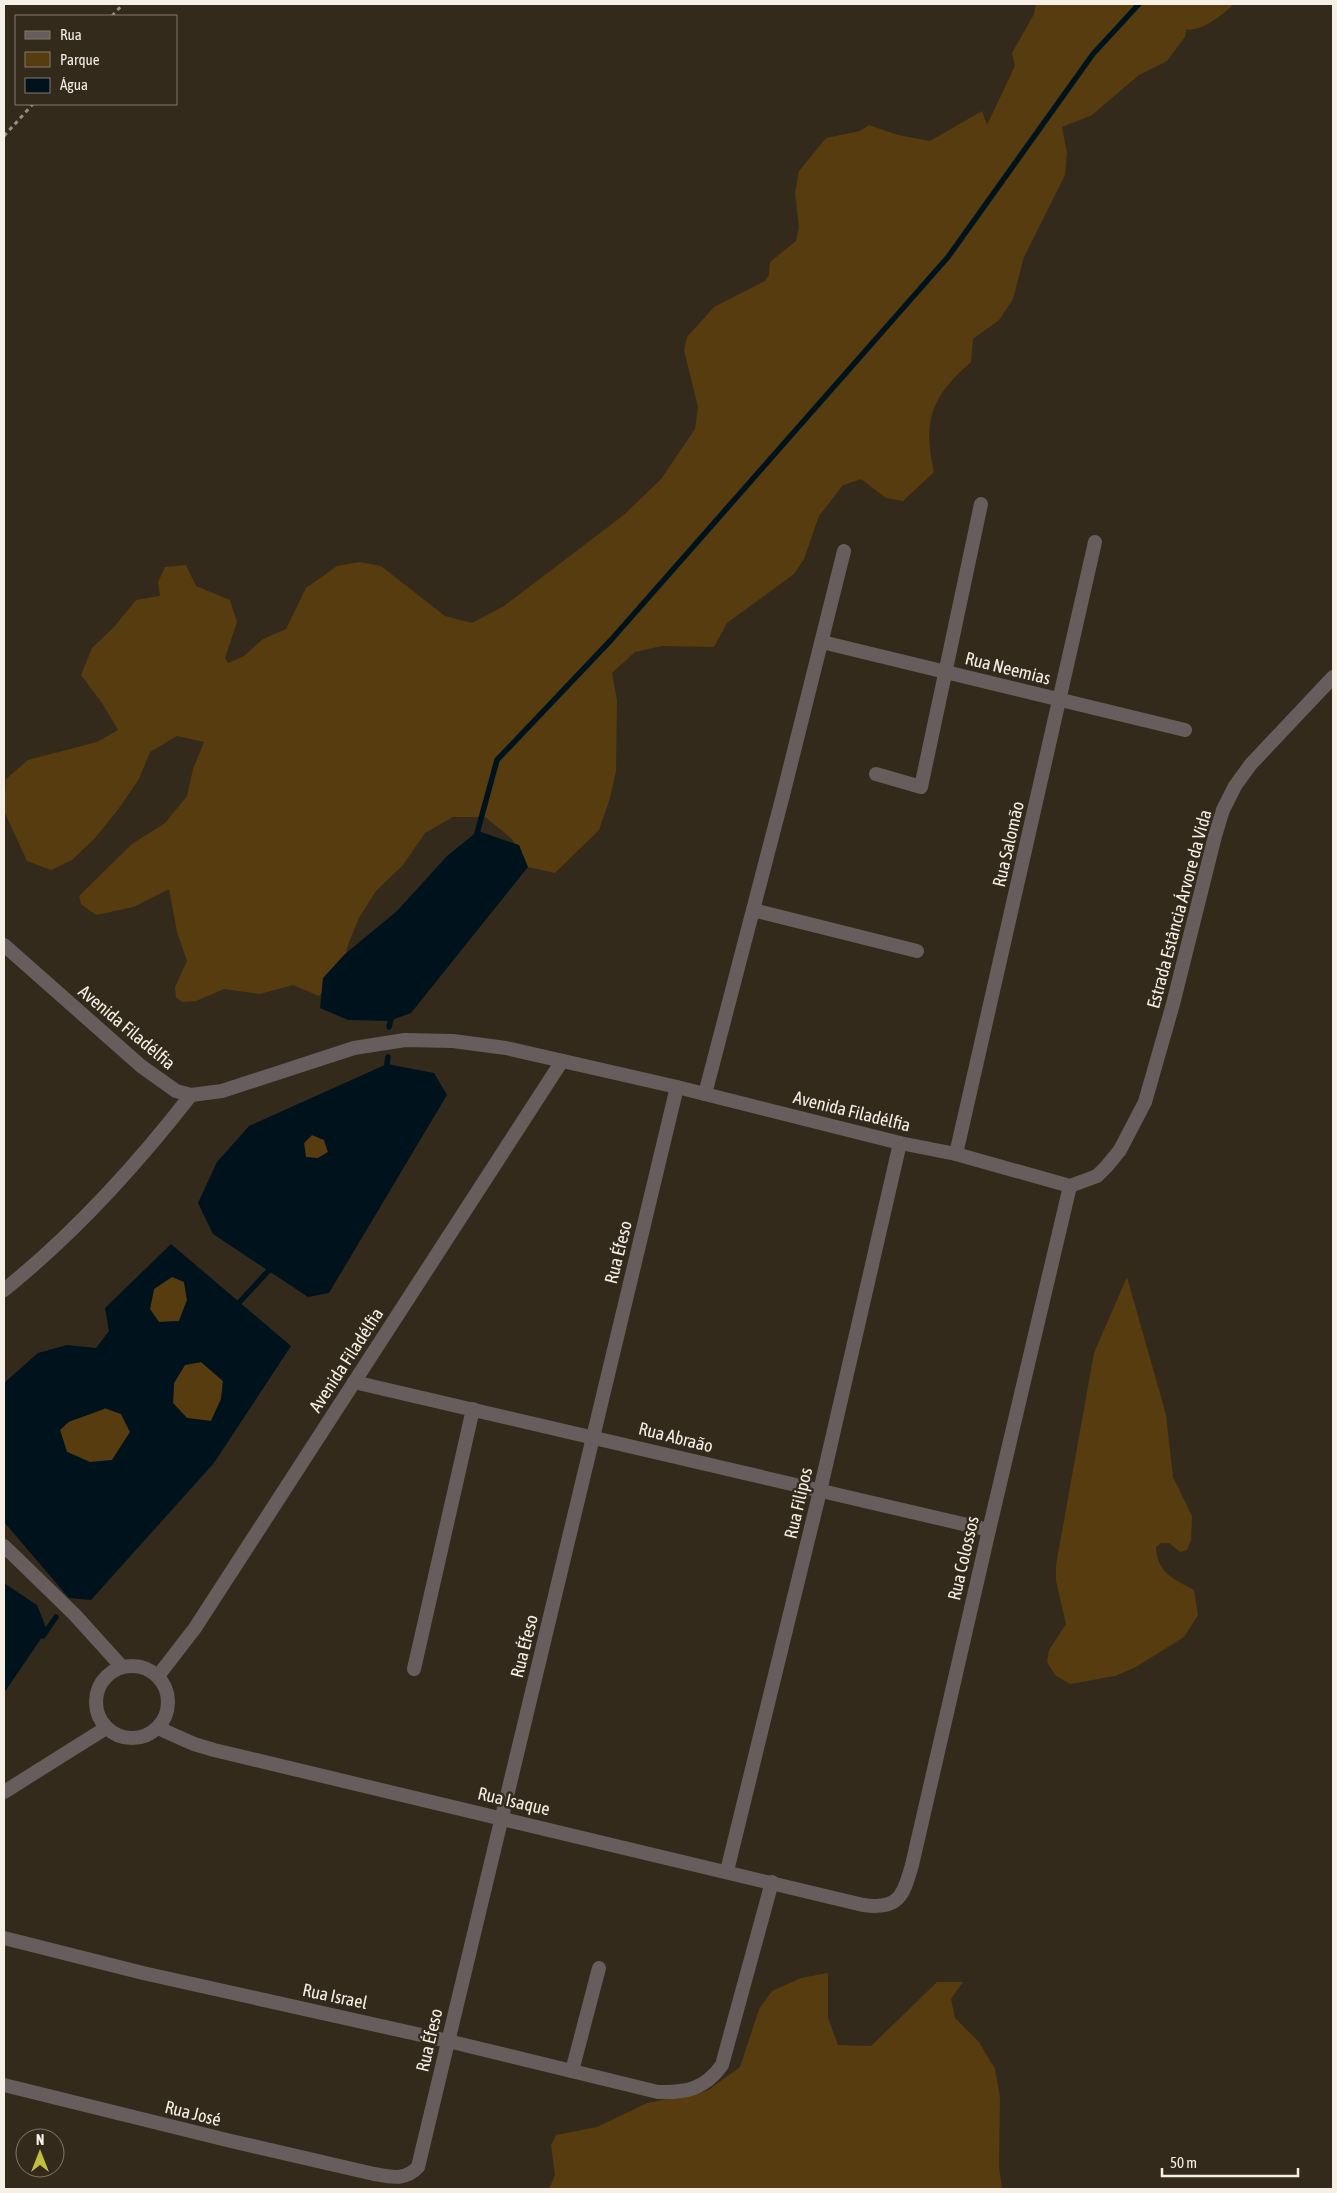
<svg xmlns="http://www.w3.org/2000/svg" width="1337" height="2193" viewBox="0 0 1337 2193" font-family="'Asap Condensed',sans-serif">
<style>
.green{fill:#563c0e}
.water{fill:#00131d;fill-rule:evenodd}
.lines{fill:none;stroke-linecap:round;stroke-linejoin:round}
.stream{stroke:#00131d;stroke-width:5.5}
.path{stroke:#978f84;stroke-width:3;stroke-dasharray:4 4;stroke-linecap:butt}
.minor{stroke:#675d5c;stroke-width:14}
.labels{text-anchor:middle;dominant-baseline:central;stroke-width:5;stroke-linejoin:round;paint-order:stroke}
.street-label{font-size:18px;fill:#f5efe6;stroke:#342a1c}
</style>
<rect width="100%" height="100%" fill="#342a1c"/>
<!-- green -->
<g class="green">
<path d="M1036,4h198c-13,12 -30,26 -48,26l-1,7 -18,24 -28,14 -47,40 -30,12 5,26 -2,22 -41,82 -11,42 -14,21 -26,19 -2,23c-39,34 -49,58 -37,110l-31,29 -17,-3 -25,-19 -18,6 -24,31 -15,43 -10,15 -67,49 -13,24 -52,-1 -27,6 -23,21 5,27 -1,71 -6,27 -11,32 -44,43 -27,-6 -16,-28 -27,-22h-32l-28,16 -22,32 -27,26 -17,27 -11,27 -6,27 -23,24 -26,-11 -33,9 -36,-5 -28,12 -14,1 -6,-5 -1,-10 12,-26 -10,-29 -8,-43 -35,18 -38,8 -15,-11 -2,-8 53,-52 33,-21 22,-27 6,-27 11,-27 -27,-6 -27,16 -11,27 -22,32 -22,27 -23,22 -21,10 -24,-9 -23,-50 2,-32 22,-19 69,-18 21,-12 -16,-27 -21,-28 11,-27 22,-21 22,-27 24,-4 -2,-14 7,-15 21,-2 10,21 34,14 7,22 -12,36 3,5 16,-7 19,-17 23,-10 20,-41 31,-22 23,-4 21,4 64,50 27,7 32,-17 121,-92 36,-35 34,-50 3,-22 -14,-57 3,-13 27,-30 51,-26 4,-6 1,-13 26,-21 3,-14 -4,-34 4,-22 27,-33 34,-7 9,-6 29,10 32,6 52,-30 5,14 28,-59 -3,-13 22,-39z"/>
<polygon points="312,1135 324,1140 328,1152 318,1158 306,1158 304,1143"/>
<polygon points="172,1277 184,1282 187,1300 179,1321 159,1322 150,1309 154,1289"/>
<path d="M1127,1277l39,138 7,62 19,39 -1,24 -4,10 -7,2 -11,-9h-8l-5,4c1,26 18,32 38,43l4,25 -14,22 -48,30 -21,9 -45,8 -15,-9 -8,-13 2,-12 17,-26 -10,-43v-16l38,-212z"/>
<polygon points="201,1362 223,1381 221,1399 211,1421 187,1418 173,1403 174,1383 185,1365"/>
<polygon points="101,1407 121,1414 130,1432 112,1460 90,1462 67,1452 60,1430 76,1415"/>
<polygon points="828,1973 828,2018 838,2045 871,2046 937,1982 963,1982 951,1999 955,2018 979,2042 995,2069 1000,2097 999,2167 1002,2189 549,2189 555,2175 551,2145 556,2135 597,2127 647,2103 707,2091 740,2067 759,2009 772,1991 801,1978"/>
</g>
<!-- water -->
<g class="water">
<polygon points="478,831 519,845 528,867 411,1013 389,1021 348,1020 320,1008 323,978 345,954 397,911 447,856"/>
<path d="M387,1064l47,9 13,22 -118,198 -21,4 -95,-63 -15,-31 19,-41 32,-36zM312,1135l12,5 4,12 -10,6 -12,-1 -2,-14z"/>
<path d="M171,1244l120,102 -77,117 -123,137 -22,-2 -65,-76v-139l34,-30 29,-8 29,3 13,-17 -4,-23zM172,1277l12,5 3,18 -8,21 -20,1 -9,-13 4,-20zM201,1362l22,19 -2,18 -10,22 -24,-3 -14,-15 1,-20 11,-18zM102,1407l19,7 9,18 -18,28 -22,2 -23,-10 -7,-22 16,-15z"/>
<polygon points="4,1583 37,1605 47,1630 4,1693"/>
</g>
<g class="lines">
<!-- stream -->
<g class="stream">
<polyline points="476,837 497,760 611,640 948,257 1093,54 1139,4"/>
<polyline points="389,1027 392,1015"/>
<polyline points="386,1070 388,1057"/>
<polyline points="235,1307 271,1268"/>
<polyline points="66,1420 102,1407 108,1403"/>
<polyline points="43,1636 56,1617"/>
</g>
<!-- path -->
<g class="path">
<polyline points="112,16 123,4"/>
<polyline points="4,136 33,104"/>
</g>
<!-- minor -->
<g class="minor">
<polyline points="822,642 1185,730"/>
<polyline points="876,774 921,787 981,504"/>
<polyline points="753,910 917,951"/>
<polyline points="4,945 141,1066 176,1091 191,1095 222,1091 354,1048 405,1040 453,1041 506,1048 677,1087 900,1143 956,1154 1070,1186 1097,1176 1107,1166 1120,1150 1145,1102 1173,1004 1215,836 1223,810 1235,786 1251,764 1333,677"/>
<polyline points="705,1094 783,795 844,551"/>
<polyline points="956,1154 1095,542"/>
<path d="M4,1290c71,-57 131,-123 187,-195"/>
<polyline points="354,1382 989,1530"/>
<polyline points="4,1546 75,1615 122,1667"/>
<circle cx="132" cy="1702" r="36"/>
<polyline points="414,1669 473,1409"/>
<polyline points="158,1676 195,1628 562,1061"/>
<path d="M158,1728l36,16 20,6 649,155c36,5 40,-9 49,-40l77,-335 81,-344"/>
<polyline points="4,1792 106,1728"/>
<polyline points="727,1871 820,1491 900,1143"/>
<path d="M4,1938l139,35 305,68 210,51c28,1 47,-3 64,-27l50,-183"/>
<polyline points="572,2071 599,1968"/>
<path d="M4,2085l227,56 143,33c17,3 31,7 44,-7l259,-1080"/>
</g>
</g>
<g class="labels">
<!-- street labels -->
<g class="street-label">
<text transform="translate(1008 668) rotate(14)">Rua Neemias</text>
<text transform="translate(1008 844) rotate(-77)">Rua Salomão</text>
<text transform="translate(1179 909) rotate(-75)">Estrada Estância Árvore da Vida</text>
<text transform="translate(127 1027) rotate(40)">Avenida Filadélfia</text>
<text transform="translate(852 1111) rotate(14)">Avenida Filadélfia</text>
<text transform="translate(618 1252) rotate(-76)">Rua Éfeso</text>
<text transform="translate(346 1360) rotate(-57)">Avenida Filadélfia</text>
<text transform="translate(676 1437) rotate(14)">Rua Abraão</text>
<text transform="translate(798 1503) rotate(-77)">Rua Filipos</text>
<text transform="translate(963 1558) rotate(-77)">Rua Colossos</text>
<text transform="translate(524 1646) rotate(-76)">Rua Éfeso</text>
<text transform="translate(514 1801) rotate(13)">Rua Isaque</text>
<text transform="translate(335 1996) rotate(12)">Rua Israel</text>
<text transform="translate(429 2040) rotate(-77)">Rua Éfeso</text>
<text transform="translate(193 2113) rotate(14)">Rua José</text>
</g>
</g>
<!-- border -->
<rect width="1337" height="2193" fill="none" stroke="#f5efe6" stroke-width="10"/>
<!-- legend -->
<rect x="15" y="15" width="162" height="90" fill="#342a1c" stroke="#81796d"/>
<rect x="25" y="31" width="25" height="8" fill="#675d5c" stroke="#81796d"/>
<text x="60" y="40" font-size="15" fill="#f5efe6">Rua</text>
<rect x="25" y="52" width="25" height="15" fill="#563c0e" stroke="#81796d"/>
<text x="60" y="65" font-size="15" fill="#f5efe6">Parque</text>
<rect x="25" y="78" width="25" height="15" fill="#00131d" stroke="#81796d"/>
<text x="60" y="90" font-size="15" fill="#f5efe6">Água</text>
<!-- north arrow -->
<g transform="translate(40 2153)"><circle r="24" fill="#342a1c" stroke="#81796d"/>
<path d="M0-4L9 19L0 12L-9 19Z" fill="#c0be41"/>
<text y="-8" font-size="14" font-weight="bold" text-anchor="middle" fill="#f5efe6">N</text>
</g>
<!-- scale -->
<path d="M1162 2168v8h136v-8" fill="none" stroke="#f5efe6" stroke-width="2.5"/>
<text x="1170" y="2168" font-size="15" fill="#f5efe6" stroke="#342a1c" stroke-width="4" paint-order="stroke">50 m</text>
</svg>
